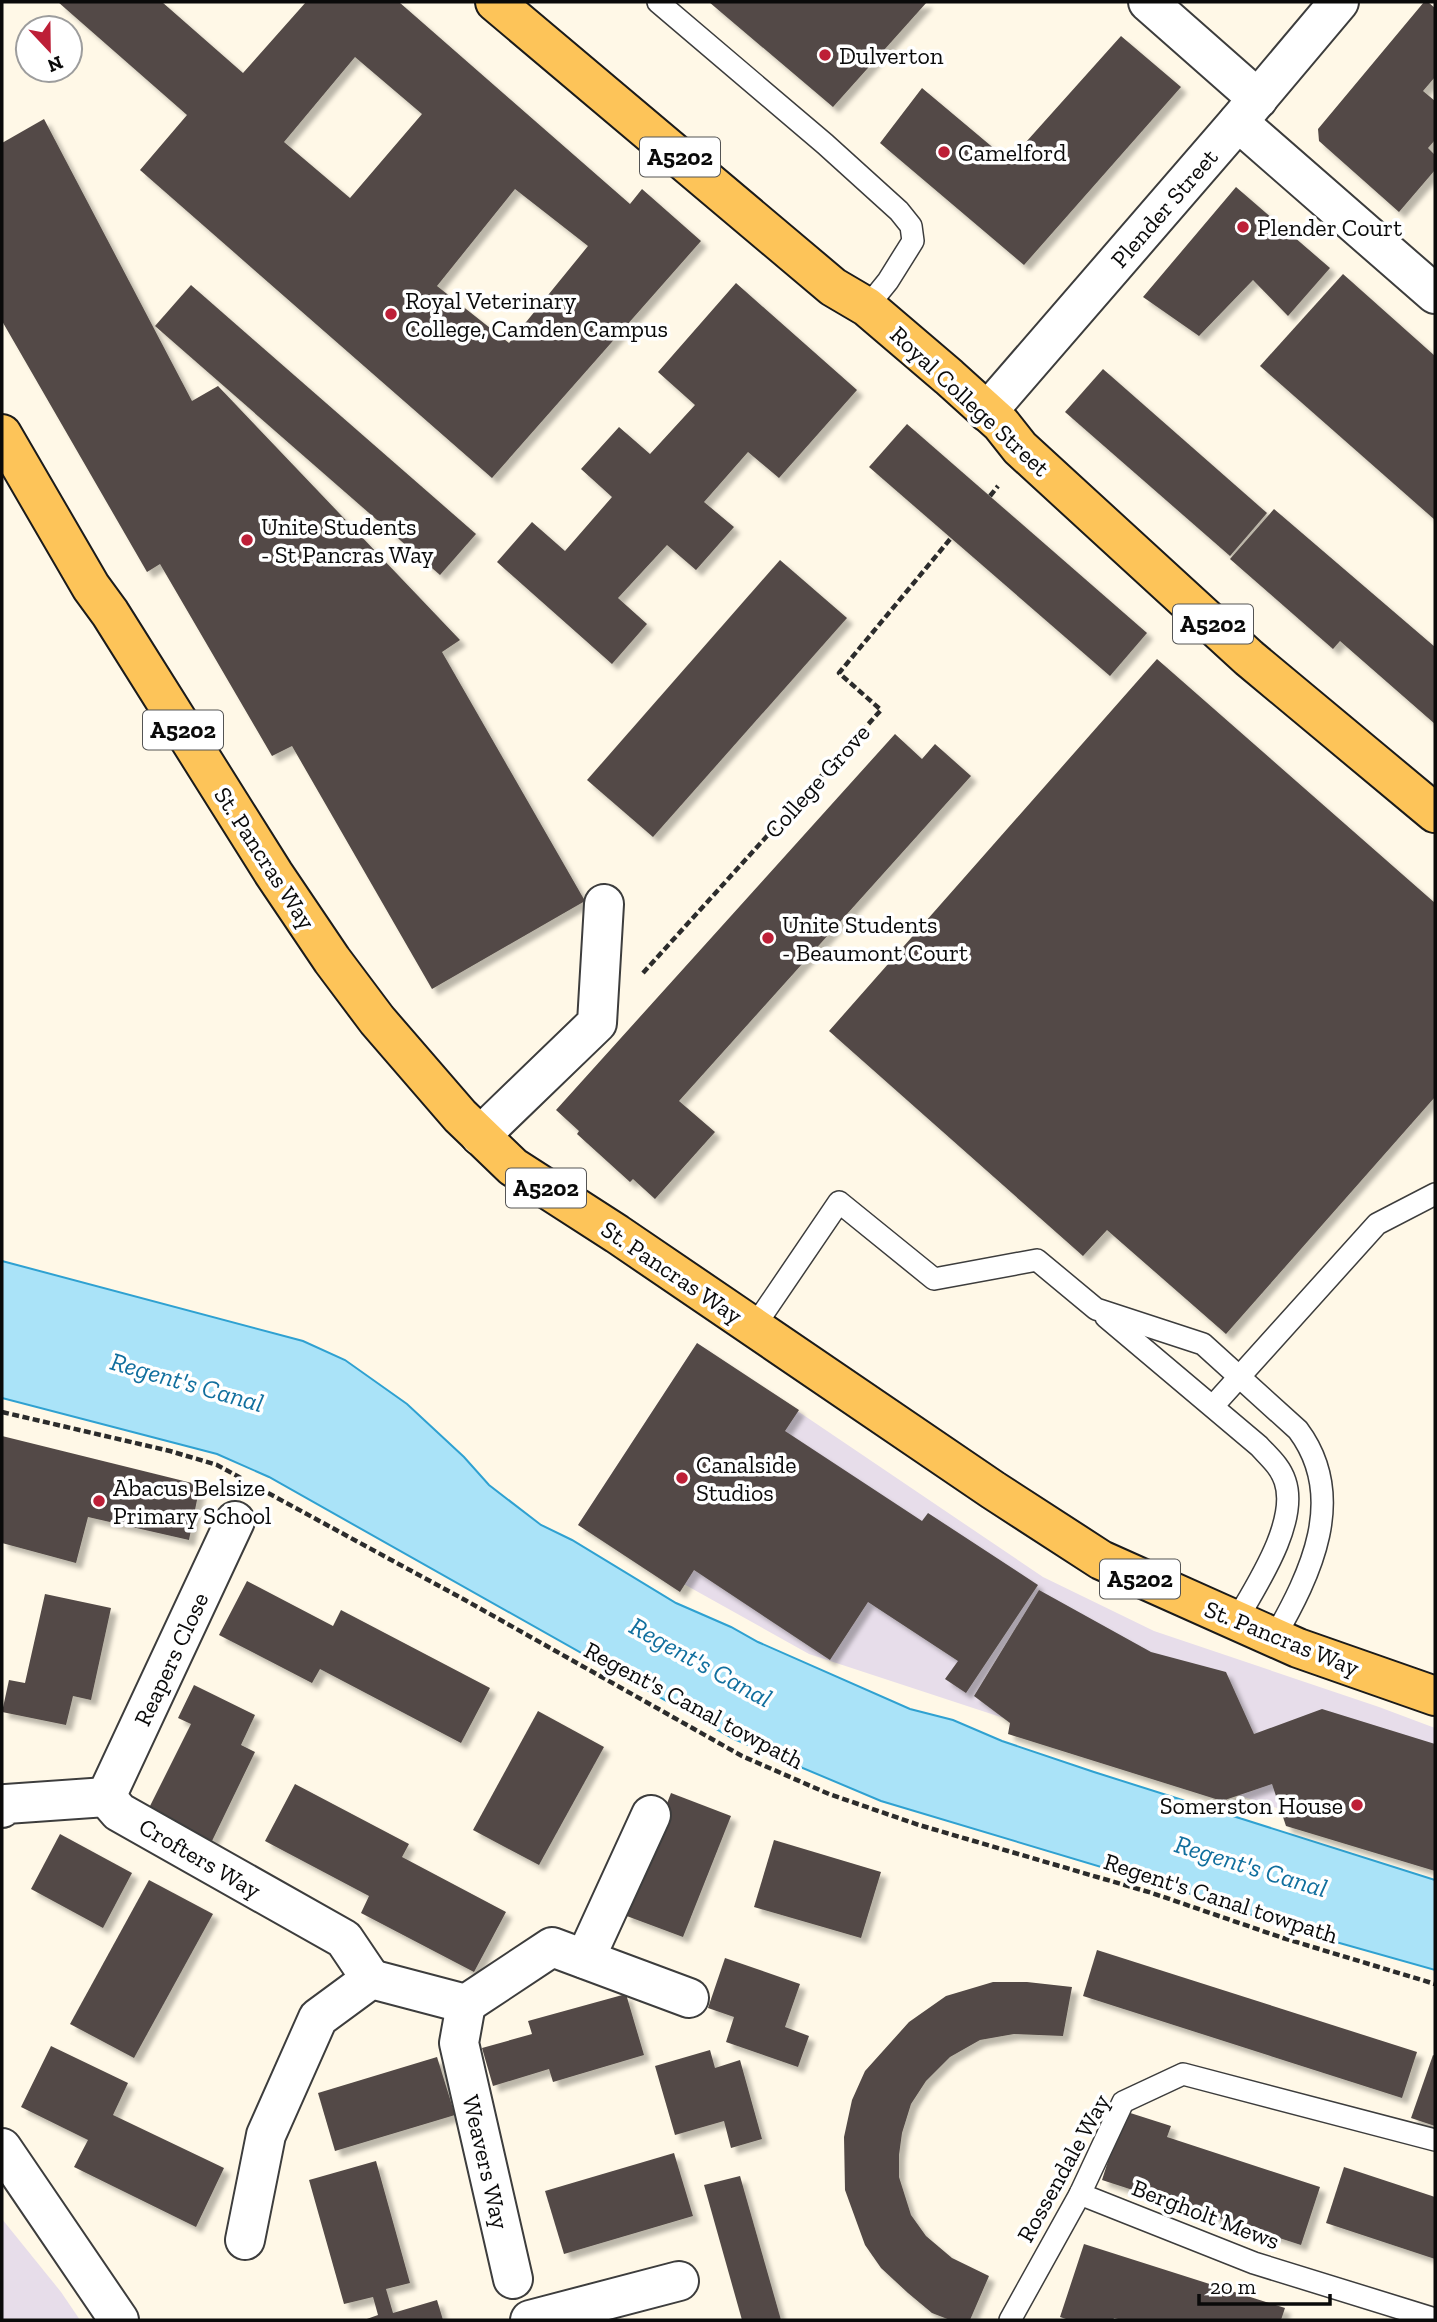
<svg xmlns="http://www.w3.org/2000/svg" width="1437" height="2322" viewBox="0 0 1437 2322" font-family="'Zilla Slab',serif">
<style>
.industrial{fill:#e7ddea}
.water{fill:#aae3f8;stroke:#2fa1d1;stroke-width:2}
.building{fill:#534a46;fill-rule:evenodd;filter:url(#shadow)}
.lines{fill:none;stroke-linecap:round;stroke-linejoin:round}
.service-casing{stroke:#3d3d3d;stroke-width:24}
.minor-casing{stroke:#3d3d3d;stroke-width:42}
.primary-casing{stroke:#1b1b1b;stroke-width:42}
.path{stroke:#2c2c2c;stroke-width:4.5;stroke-dasharray:7 3.5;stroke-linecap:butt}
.service{stroke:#fff;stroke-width:21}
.minor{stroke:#fff;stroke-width:38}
.primary{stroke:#fdc459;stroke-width:38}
.poi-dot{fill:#bd1f37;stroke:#fff;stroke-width:2.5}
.labels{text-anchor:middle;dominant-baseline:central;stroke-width:7;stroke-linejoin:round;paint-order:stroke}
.shield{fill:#fff;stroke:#545454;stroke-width:2}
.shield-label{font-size:23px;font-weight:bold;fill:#0a0a0a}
.poi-label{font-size:24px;fill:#0a0a0a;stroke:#fff;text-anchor:start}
.street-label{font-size:24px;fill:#0a0a0a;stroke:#fff}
.water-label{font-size:26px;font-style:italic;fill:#116f9e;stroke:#fff}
</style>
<defs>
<filter id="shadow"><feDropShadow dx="6" dy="6" stdDeviation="2" flood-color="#0004"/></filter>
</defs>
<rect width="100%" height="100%" fill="#fff8e7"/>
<!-- industrial -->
<g class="industrial">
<polygon points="697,1343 1043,1577 1154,1631 1379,1707 1435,1728 1435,1860 809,1654 578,1525"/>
<polygon points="2,2219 61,2292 80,2320 2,2320"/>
</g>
<!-- water -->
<polygon class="water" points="2,1261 303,1341 345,1360 407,1404 464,1457 489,1485 541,1525 572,1540 676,1603 731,1627 758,1642 910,1709 953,1720 1002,1741 1094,1772 1435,1880 1435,1970 1297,1931 1198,1896 881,1801 734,1739 269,1477 217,1454 2,1398"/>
<!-- building -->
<g class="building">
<path d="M58,2h104l81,71 63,-71h93l231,202 12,-15 59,52 -209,237 -352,-308 47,-55zM355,57l67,57 -72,84 -66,-56zM515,189l73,57 -79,97 -72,-57z"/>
<polygon points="709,2 818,3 927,2 833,107"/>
<polygon points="1424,2 1428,2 1435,8 1435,77 1423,91 1435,101 1435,140 1428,148 1435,155 1435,170 1399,212 1319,141 1318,129"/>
<polygon points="1121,36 1181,87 1024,265 880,143 922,88 1009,161"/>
<polygon points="44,119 192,401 218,386 460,640 442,652 585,901 432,989 292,746 272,756 160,564 147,572 2,321 2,143"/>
<polygon points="1236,187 1330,268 1288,316 1253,280 1199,336 1143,297"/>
<polygon points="1343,274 1435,356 1435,520 1260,366"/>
<polygon points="736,283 857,390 779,478 748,452 704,502 734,527 696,570 667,545 618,598 647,624 612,664 497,562 532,522 565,551 612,497 581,469 619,427 650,454 695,405 658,372"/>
<polygon points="191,285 476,534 440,575 155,326"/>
<polygon points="1103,369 1267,513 1230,556 1065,412"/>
<polygon points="907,424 1147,633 1110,676 869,467"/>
<polygon points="1274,509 1435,647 1435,724 1340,641 1333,649 1230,559"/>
<polygon points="780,560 847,618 653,837 587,780"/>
<polygon points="1157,659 1435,903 1435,1097 1226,1334 1107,1230 1083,1256 829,1031"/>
<polygon points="895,734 922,759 935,744 971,776 679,1101 715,1132 655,1199 633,1179 630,1182 577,1134 579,1131 556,1110"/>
<polygon points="697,1343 799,1410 785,1431 922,1521 928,1513 1038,1585 966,1693 945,1679 958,1661 868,1602 830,1660 694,1570 680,1592 578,1525"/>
<polygon points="2,1436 200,1485 189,1540 88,1517 76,1563 2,1543"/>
<polygon points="247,1581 333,1626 341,1610 490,1688 461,1743 320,1669 312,1683 219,1635"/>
<polygon points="1039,1590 1151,1652 1226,1672 1254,1734 1322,1709 1435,1744 1435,1871 1286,1826 1272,1784 1222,1801 1008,1734 1010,1723 974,1696"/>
<polygon points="45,1594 111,1608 91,1700 73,1696 66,1725 2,1712 9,1680 25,1683"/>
<polygon points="194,1685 255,1715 241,1745 255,1752 212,1841 148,1810 191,1724 178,1718"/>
<polygon points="538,1711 604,1747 539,1865 473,1830"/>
<polygon points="295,1784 409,1844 402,1857 506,1912 474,1972 361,1913 369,1896 265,1841"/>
<polygon points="671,1793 731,1816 683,1937 624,1915"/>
<polygon points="60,1834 132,1873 103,1928 31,1889"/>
<polygon points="774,1840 881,1872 861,1938 754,1907"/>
<polygon points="149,1880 213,1914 134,2058 70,2024"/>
<polygon points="1097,1950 1417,2052 1402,2098 1083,1996"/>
<polygon points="725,1958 800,1984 785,2027 809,2036 798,2067 726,2042 734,2017 708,2008"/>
<polygon points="993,1982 1027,1982 1072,1987 1063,2036 1014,2034 980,2040 950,2057 926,2081 911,2104 902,2133 899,2155 899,2177 911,2215 926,2236 952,2258 989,2276 970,2320 950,2320 932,2313 908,2293 881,2268 865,2245 845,2190 844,2137 852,2100 865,2071 909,2022 946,1996"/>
<polygon points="626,1994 644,2055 553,2082 549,2069 493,2086 482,2048 532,2034 528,2021"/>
<polygon points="51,2046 128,2083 113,2115 224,2168 196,2227 74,2167 88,2140 21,2107"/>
<polygon points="710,2050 715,2068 740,2060 762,2139 731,2148 724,2121 675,2135 655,2066"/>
<polygon points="1433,2055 1435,2056 1435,2126 1411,2118"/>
<polygon points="437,2057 455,2115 335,2151 318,2093"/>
<polygon points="1124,2111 1171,2126 1167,2137 1320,2187 1301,2245 1102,2180"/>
<polygon points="674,2153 693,2216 564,2254 545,2191"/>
<polygon points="376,2161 410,2283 386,2289 393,2313 437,2300 443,2320 364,2320 378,2315 373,2297 344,2304 309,2180"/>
<polygon points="1344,2167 1435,2197 1435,2259 1326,2223"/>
<polygon points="740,2176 781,2320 742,2320 704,2185"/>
<polygon points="1084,2244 1285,2308 1281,2320 1122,2320 1114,2318 1113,2320 1069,2320 1060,2317"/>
</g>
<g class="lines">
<defs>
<g id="service">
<polyline points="658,2 825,144 899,211 911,226 913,241 888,281 867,307"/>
<path d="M1106,1317l153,129c10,11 21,20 26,35 14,41 -29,105 -49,140"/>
<path d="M754,1327l85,-125 95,77 103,-19 59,49 107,35 95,86c50,67 13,144 -24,208"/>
<polyline points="1213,1406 1377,1224 1435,1194"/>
<polyline points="1080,2194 1254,2263 1435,2319"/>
<polyline points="1010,2320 1080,2194 1123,2102 1183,2074 1435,2140"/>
</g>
<g id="minor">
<polyline points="1148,2 1258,99"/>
<polyline points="1238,122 1435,294"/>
<polyline points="987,412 1238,122 1339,2"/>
<polyline points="480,1136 597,1023 604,904"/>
<polyline points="106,1797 235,1521"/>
<polyline points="2,1808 6,1804 106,1797 119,1812 344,1939 371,1979"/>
<polyline points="585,1959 651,1815"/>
<polyline points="466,2004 459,2043 513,2279"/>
<polyline points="2,2148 119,2320"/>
<polyline points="245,2240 266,2135 318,2018 371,1979 466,2004 552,1947 689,1998"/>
<polyline points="530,2320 679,2281"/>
</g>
<g id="primary">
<polyline points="495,2 833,287 867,307 949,377 1001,424 1020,448 1249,658 1435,813"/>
<polyline points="2,434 91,587 110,613 274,874 332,960 377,1020 460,1116 513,1167 617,1234 993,1490 1101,1560 1298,1648 1435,1696"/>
</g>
</defs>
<!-- service casing -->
<use href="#service" class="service-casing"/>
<!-- minor casing -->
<use href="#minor" class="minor-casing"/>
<!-- primary casing -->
<use href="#primary" class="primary-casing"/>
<!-- path -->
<g class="path">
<polyline points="990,496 998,486"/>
<polyline points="643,973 881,710 839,673 951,538"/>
<polyline points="2,1412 170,1451 217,1465 241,1478"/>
<polyline points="268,1493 465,1600 742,1756 829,1794 919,1825 1152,1893 1283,1938 1435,1984"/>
</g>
<!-- service -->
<use href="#service" class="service"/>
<!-- minor -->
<use href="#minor" class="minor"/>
<!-- primary -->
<use href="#primary" class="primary"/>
</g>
<!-- markers -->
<g class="poi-dot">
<circle cx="825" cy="55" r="7"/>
<circle cx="944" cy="152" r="7"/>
<circle cx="1243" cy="227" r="7"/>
<circle cx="391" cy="314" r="7"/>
<circle cx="247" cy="540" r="7"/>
<circle cx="768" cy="938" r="7"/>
<circle cx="682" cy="1478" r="7"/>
<circle cx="99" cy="1501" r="7"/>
<circle cx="1357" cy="1805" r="7"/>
</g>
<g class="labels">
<!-- shield labels -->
<g class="shield">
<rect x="640" y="137.5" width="80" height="39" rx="5"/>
<rect x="1173" y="604.5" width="80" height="39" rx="5"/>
<rect x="143" y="710.5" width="80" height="39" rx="5"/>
<rect x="506" y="1168.5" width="80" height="39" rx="5"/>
<rect x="1100" y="1559.5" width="80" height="39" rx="5"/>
</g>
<g class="shield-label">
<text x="680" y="157">A5202</text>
<text x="1213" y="624">A5202</text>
<text x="183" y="730">A5202</text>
<text x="546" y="1188">A5202</text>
<text x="1140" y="1579">A5202</text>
</g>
<!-- poi labels -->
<g class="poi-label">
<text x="839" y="55">Dulverton</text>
<text x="958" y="152">Camelford</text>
<text x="1257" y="227">Plender Court</text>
<text x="405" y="300">Royal Veterinary<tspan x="405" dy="28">College, Camden Campus</tspan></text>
<text x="261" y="526">Unite Students<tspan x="261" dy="28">- St Pancras Way</tspan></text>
<text x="782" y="924">Unite Students<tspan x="782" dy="28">- Beaumont Court</tspan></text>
<text x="696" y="1464">Canalside<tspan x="696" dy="28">Studios</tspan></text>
<text x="113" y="1487">Abacus Belsize<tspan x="113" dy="28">Primary School</tspan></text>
<text x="1343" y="1805" text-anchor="end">Somerston House</text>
</g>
<!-- street labels -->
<g class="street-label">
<text transform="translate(1164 208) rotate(-49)">Plender Street</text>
<text transform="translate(970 401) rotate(43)">Royal College Street</text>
<text transform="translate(817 781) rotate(-48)">College Grove</text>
<text transform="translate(265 858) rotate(57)">St. Pancras Way</text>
<text transform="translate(672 1272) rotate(34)">St. Pancras Way</text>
<text transform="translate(1282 1638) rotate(22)">St. Pancras Way</text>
<text transform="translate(171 1659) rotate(-65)">Reapers Close</text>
<text transform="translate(694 1705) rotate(28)">Regent's Canal towpath</text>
<text transform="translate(200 1858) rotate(30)">Crofters Way</text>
<text transform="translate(1221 1898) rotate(18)">Regent's Canal towpath</text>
<text transform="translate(486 2162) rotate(77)">Weavers Way</text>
<text transform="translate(1063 2168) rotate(-61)">Rossendale Way</text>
<text transform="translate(1206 2214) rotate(21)">Bergholt Mews</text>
</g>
<!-- water labels -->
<g class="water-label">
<text transform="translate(187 1382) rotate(16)">Regent's Canal</text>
<text transform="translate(701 1662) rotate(29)">Regent's Canal</text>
<text transform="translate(1251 1866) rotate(17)">Regent's Canal</text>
</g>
</g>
<!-- border -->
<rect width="1437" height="2322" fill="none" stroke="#0a0a0a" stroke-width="7"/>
<!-- north arrow -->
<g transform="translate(49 49) rotate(158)"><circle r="33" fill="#ffffff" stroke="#9d9d9d" stroke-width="2"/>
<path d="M0-5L12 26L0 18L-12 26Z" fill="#bd1f37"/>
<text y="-10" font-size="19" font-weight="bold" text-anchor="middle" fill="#0a0a0a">N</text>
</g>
<!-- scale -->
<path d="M1199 2294v10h131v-10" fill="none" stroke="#0a0a0a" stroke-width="3.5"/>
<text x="1210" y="2294" font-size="21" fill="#0a0a0a" stroke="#ffffff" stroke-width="5" paint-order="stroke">20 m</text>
</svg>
